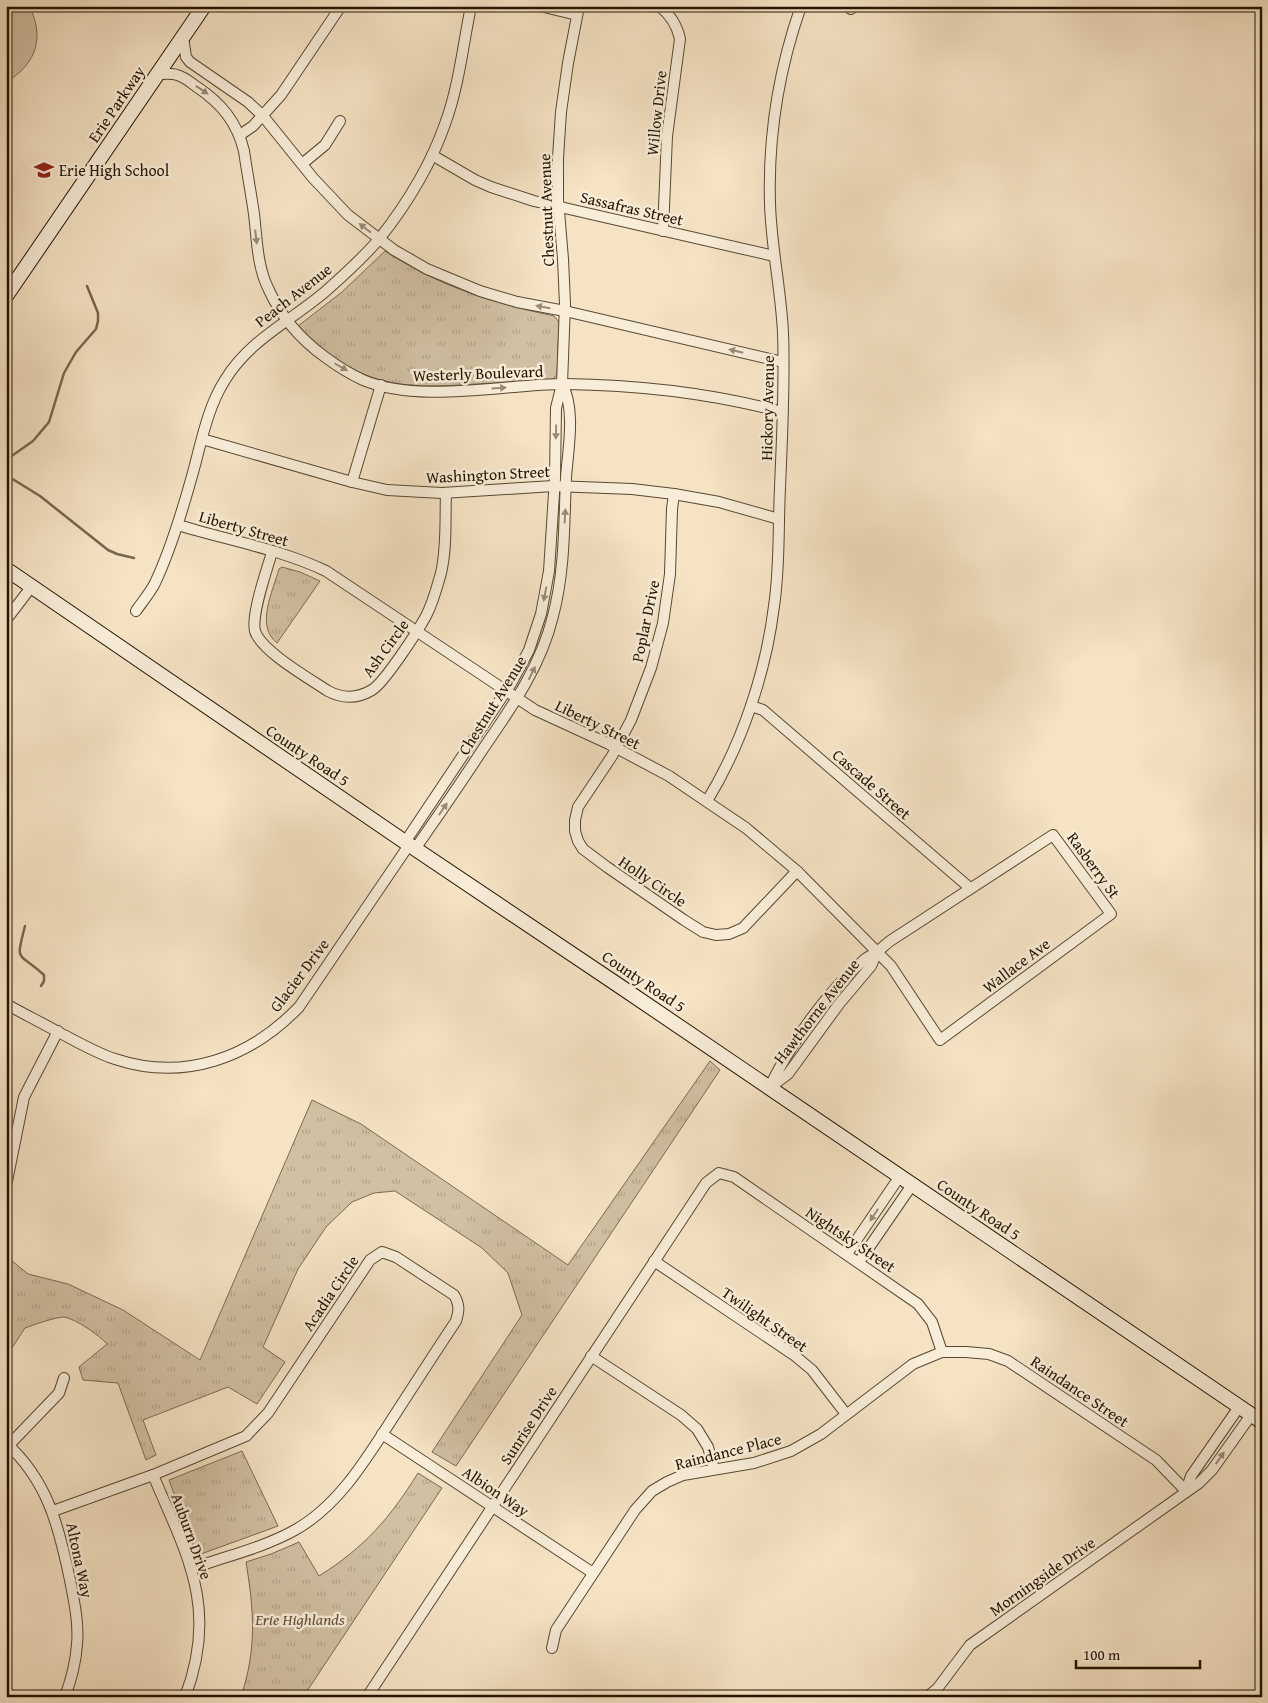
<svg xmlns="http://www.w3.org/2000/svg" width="1268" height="1703" viewBox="0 0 1268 1703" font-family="'Gentium Book Plus',serif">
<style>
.grass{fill:url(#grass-tufts);stroke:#7a6a52}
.garden{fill:#d1c0a3;stroke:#7a6a52}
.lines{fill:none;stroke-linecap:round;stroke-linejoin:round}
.stream{stroke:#77664e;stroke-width:2.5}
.street-casing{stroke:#584832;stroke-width:12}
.secondary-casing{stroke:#241401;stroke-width:16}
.street{stroke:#f8edd9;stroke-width:10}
.secondary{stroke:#f8edd9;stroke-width:14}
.oneway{fill:#998b78}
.labels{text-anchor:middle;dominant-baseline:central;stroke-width:5;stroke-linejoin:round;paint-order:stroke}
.street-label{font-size:16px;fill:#241401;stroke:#f8edd9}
.poi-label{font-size:16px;fill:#241401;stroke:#f8edd9;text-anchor:start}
.park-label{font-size:16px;font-style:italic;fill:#61503a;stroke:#f8edd9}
</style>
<defs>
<pattern id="grass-tufts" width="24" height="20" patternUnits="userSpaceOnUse" patternTransform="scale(1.25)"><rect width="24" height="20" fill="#d1c0a3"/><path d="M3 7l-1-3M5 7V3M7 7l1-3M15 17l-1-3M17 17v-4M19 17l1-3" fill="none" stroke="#b3a48b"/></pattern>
</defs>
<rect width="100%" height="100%" fill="#f5e3c4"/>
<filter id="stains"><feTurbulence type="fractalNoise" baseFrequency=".004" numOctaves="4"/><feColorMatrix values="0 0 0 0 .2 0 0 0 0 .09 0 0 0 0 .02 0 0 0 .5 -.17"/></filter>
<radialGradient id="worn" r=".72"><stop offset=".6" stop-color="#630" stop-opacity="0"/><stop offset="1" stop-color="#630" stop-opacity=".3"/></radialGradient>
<!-- grass -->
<g class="grass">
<path d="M385,251c56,36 104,51 169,65l5,6 -2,52 -4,6c-26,1 -52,3 -77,4 -48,3 -91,6 -134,-21 -17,-10 -30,-23 -44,-37l44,-34z"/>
<path d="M282,567l18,5 20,9 -43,62c-22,-17 -4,-52 2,-74z"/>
<path d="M710,1061l10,9 -264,396 -24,-14 90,-137 -14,-42 -26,-25 -87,-57 -21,2 -22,9 -26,25 -28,42 -35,78 22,15 -28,42 -29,-17 -85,33 13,35 -10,5 -28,-77 -35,-3 -4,-13 28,-23c-8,-9 -31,-25 -43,-27 -8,0 -31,8 -39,11l-19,29v-101l22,18 40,10 55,26 77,50 112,-260 49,24 207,141z"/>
<polygon points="242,1451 278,1526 201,1554 195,1551 169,1480"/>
<path d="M418,1473l24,15 -139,209h-62c16,-49 13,-86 5,-135l25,-8 28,-12 20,34c46,-29 71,-58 99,-103z"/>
</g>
<!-- garden -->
<path class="garden" d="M6,6h30l-4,6c12,29 2,54 -26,70z"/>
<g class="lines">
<!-- stream -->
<g class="stream">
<polyline points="6,460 33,441 49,422 64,373 76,352 96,329 98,321 98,313 87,286"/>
<polyline points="6,475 40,496 108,550 117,554 134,558"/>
<path d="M25,926c-10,38 -7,25 19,49v6l-3,5"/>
</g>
<defs>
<g id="street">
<polyline points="540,6 577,15"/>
<path d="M659,6c12,9 18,19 21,33l-13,97 -4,95"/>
<polyline points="846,6 851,9"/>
<polyline points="183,37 186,57 190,62 248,102 263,116 313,178 348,215 394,250 427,269 480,291 517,302 565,311 783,362"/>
<path d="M158,74c6,0 14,-1 19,1 8,2 14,8 20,12 24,16 40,35 47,64 3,21 7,42 10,63 3,25 3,51 14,74 12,27 32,51 57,69 12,9 25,17 38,23 57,24 141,4 202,4 74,1 146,9 217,28"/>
<polyline points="240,135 253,126 281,95 341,6"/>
<polyline points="432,155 475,180 491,187 534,201 774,256"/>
<polyline points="302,164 325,145 340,121"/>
<polyline points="202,439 352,482 387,490 442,493 554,486 632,489 674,494 719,502 779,519"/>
<polyline points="352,482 381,385"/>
<polyline points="674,494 672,509 670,574 663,623 651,668 631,720 612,756 578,807 575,820 575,831 578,841 583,849 607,867 684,920 703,932 716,935 729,934 743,928 797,871"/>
<path d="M178,525c49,15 102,24 148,46l209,139 74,34 60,32 77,52 51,43 94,95 49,74 171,-126 -58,-79 -163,106c-4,3 -8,7 -12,10 -4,3 -9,5 -13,8 -38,32 -74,84 -96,129"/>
<path d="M272,552c-5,18 -21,62 -17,79 6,20 55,48 73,60 15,8 29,8 44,-1 12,-7 46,-59 54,-74 7,-13 11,-29 15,-43 6,-26 4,-54 5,-80"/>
<path d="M136,611c6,-9 14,-18 19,-28 16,-34 27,-71 37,-107 9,-32 15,-68 33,-96 24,-40 66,-59 101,-89 18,-16 38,-34 54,-53 26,-33 51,-74 65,-114 14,-38 18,-79 26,-118"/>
<polyline points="6,620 32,586"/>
<polyline points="751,706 763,710 970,888"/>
<path d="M707,801c35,-57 59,-129 67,-195 6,-39 4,-79 6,-118 2,-52 5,-104 3,-155 -2,-44 -12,-87 -13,-130 -2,-67 9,-134 31,-197"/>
<polyline points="405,842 512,682 529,650 541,614 549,571 555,478 556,408 562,384 565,304 563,259 558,199 558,158 561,112 568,63 579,6"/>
<path d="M415,849c23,-33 46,-66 68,-100 29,-42 58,-83 70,-133 12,-45 11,-92 13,-139 2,-26 10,-69 -4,-93"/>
<path d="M6,1004c18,10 36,19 54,29 18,9 36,20 55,26 69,23 135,-1 184,-52l110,-162"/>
<polyline points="772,1086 788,1074 839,1004 871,966 877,952"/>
<polyline points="6,1186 24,1097 58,1031"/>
<polyline points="847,1254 900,1176"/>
<polyline points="654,1261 794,1355 812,1370 846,1414"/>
<polyline points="859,1262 912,1185"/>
<polyline points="591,1356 681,1415 697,1429 708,1447 714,1469"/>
<polyline points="382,1434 593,1573"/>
<path d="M6,1443c42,38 53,84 64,137 4,21 9,43 7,64 -1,19 -6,35 -12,53"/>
<polyline points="9,1445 59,1393 64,1378"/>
<path d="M153,1475c34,80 66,133 32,222"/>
<polyline points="1186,1491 1191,1476 1239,1407"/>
<path d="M53,1511l100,-36 93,-39 22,-23 102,-153 12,-8 14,5 58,38c6,10 5,16 2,26 -20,30 -40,61 -60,92 -28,43 -56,92 -101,117 -32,18 -69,26 -104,39"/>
<polyline points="552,1648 556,1630 635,1510 652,1491 667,1482 683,1475 754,1463 791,1451 821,1434 913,1364 942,1352 966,1352 989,1354 1008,1361 1156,1460 1186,1491"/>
<polyline points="367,1697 706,1183 719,1173 734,1177 918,1304 932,1322 942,1352"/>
<polyline points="927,1697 937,1689 970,1645 1199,1483 1212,1470 1251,1415"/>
</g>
<g id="secondary">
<polyline points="6,296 204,6"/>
<polyline points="6,569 405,842 618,985 1262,1422"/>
</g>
</defs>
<!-- street casing -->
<use href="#street" class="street-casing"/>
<!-- secondary casing -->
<use href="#secondary" class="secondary-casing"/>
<!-- street -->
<use href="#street" class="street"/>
<!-- secondary -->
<use href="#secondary" class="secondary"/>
</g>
<!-- one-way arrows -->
<defs><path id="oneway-solid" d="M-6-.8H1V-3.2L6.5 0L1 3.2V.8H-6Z" transform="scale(1.25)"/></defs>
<g class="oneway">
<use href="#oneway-solid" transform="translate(202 90) rotate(34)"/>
<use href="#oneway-solid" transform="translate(365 228) rotate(-142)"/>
<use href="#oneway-solid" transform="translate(256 237) rotate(83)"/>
<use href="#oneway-solid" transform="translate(543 307) rotate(-170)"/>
<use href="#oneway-solid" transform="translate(736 351) rotate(-167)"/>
<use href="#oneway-solid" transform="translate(341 367) rotate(30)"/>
<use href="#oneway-solid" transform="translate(499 388) rotate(-3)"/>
<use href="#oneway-solid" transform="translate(556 432) rotate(91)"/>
<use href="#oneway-solid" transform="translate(565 516) rotate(-87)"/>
<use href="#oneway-solid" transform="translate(545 594) rotate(101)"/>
<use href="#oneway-solid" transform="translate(532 673) rotate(-64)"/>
<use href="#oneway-solid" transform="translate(443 809) rotate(-56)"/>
<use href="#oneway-solid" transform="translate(874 1215) rotate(124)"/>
<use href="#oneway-solid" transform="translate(1220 1458) rotate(-55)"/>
</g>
<!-- icons -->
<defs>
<symbol id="school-bare" viewBox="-9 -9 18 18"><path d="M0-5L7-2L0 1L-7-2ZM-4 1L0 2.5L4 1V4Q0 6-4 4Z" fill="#8f2418" stroke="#f8edd9" stroke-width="2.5" paint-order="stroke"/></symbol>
</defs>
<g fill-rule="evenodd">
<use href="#school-bare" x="30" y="156" width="28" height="28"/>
</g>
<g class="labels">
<!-- street labels -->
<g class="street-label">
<text transform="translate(116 104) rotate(-56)">Erie Parkway</text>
<text transform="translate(656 113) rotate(-84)">Willow Drive</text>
<text transform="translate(632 208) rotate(13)">Sassafras Street</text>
<text transform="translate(546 210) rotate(-92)">Chestnut Avenue</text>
<text transform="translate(293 295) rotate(-38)">Peach Avenue</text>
<text transform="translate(478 373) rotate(-2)">Westerly Boulevard</text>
<text transform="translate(767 408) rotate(-89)">Hickory Avenue</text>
<text transform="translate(488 474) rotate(-3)">Washington Street</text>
<text transform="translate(244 528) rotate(16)">Liberty Street</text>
<text transform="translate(645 621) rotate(-78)">Poplar Drive</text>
<text transform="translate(385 648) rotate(-54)">Ash Circle</text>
<text transform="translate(492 705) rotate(-58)">Chestnut Avenue</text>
<text transform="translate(598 724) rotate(26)">Liberty Street</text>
<text transform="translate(308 755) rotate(34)">County Road 5</text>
<text transform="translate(872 784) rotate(41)">Cascade Street</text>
<text transform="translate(1094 865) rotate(54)">Rasberry St</text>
<text transform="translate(653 881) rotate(34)">Holly Circle</text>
<text transform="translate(1016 965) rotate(-37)">Wallace Ave</text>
<text transform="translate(299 975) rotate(-53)">Glacier Drive</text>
<text transform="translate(644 981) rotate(34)">County Road 5</text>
<text transform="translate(816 1011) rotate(-52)">Hawthorne Avenue</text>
<text transform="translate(979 1209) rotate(34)">County Road 5</text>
<text transform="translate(851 1239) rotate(34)">Nightsky Street</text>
<text transform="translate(330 1293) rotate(-56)">Acadia Circle</text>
<text transform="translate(765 1319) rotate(35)">Twilight Street</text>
<text transform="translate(1080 1391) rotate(34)">Raindance Street</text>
<text transform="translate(528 1425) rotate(-57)">Sunrise Drive</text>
<text transform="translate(728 1451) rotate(-14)">Raindance Place</text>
<text transform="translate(496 1491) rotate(34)">Albion Way</text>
<text transform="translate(192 1536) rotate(70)">Auburn Drive</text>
<text transform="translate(80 1560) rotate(78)">Altona Way</text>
<text transform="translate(1042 1576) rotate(-35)">Morningside Drive</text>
</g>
<!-- poi labels -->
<g class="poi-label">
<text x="59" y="170">Erie High School</text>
</g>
<!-- park labels -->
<g class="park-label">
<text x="300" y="1619">Erie Highlands</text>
</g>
</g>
<!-- margin -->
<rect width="1268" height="1703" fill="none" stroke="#f5e3c4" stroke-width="25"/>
<rect x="8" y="8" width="1253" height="1688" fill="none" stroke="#241401" stroke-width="2.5"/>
<rect x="12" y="12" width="1243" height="1678" fill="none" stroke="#241401"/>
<!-- scale -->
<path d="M1076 1660v8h124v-8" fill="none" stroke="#241401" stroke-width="2.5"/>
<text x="1083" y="1660" font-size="15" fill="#241401" stroke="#f8edd9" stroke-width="4" paint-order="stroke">100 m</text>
<rect width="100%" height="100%" filter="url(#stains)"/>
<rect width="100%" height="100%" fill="url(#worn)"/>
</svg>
